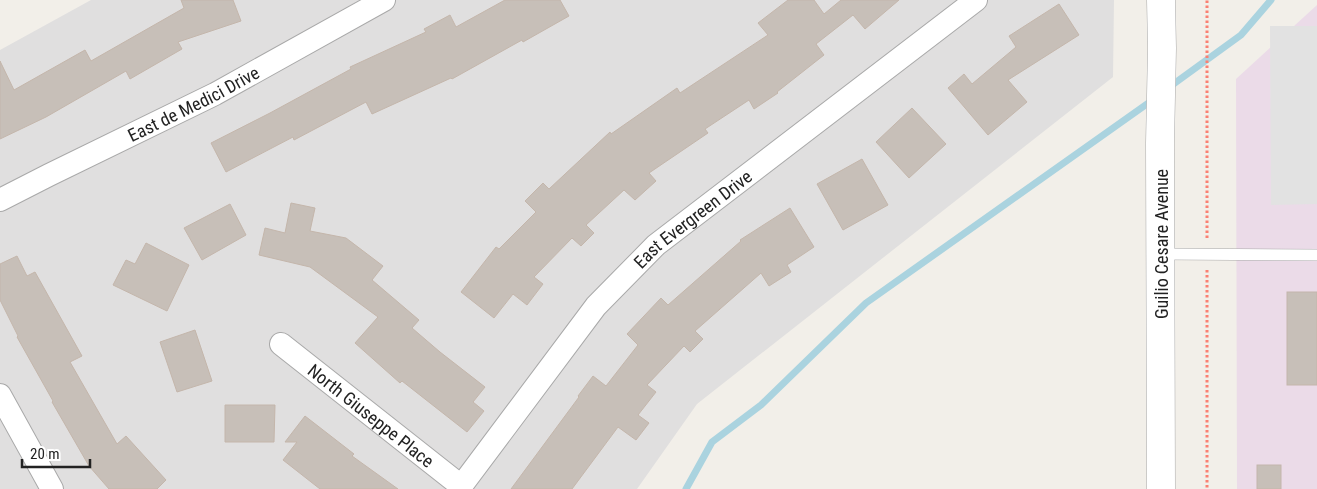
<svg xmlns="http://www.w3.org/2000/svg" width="1317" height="489" viewBox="0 0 1317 489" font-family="'Roboto Condensed',sans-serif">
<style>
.residential{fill:#e0dfdf}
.industrial{fill:#ebdbe8}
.parking{fill:#e2e2e2}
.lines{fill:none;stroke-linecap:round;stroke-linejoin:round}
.stream{stroke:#aad3df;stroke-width:7}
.building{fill:#c7bfb8;stroke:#c4b6ab}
.service-casing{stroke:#a9a9a9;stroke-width:12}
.minor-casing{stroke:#a9a9a9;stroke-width:24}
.tertiary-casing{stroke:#a9a9a9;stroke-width:29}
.path{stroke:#fa8072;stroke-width:3;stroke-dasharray:2.5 2.5;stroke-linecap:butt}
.service{stroke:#fff;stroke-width:11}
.minor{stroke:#fff;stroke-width:22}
.tertiary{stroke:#fff;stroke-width:28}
.labels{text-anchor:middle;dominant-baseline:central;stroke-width:4.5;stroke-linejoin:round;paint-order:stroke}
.street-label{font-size:18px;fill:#222;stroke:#fff}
</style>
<rect width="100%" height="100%" fill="#f2efe9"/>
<!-- residential -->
<polygon class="residential" points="91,0 1114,0 1113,77 697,404 637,489 0,489 0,50"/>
<!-- industrial -->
<polygon class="industrial" points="1317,5 1317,489 1237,489 1236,79"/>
<!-- parking -->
<polygon class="parking" points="1270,26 1317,26 1317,204 1271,205"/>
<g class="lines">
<!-- stream -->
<g class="stream">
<polyline points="1168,88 1241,35 1271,0"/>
<polyline points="686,489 712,442 761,405 866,303 1154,99"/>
</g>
</g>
<!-- building -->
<g class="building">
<polygon points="181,0 233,0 241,21 178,42 182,49 130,79 126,71 46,117 0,139 0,61 14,90 85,50 91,61 184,8"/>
<polygon points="505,0 560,0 569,16 523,42 522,40 452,79 451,78 372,114 366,102 294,140 293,137 226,172 211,143 270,113 351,69 350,67 426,32 424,29 450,15 456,27"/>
<polygon points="788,0 814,0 824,14 841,0 899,0 865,29 853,15 816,44 824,55 777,92 778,93 754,109 749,100 705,129 708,133 649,173 656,181 635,200 624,190 586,225 594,233 581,246 572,238 534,277 543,284 527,305 513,294 494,318 461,292 496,247 499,249 536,212 525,201 543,183 549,189 610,132 611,134 677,88 680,93 768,35 758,23"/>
<polygon points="1059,4 1079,35 1008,80 1027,102 988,135 948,88 964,74 972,84 1016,47 1009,36"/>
<polygon points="912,108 946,144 909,178 876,142"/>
<polygon points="862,159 888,205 843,230 817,184"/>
<polygon points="291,203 315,208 310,231 346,238 383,266 372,280 419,320 412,328 440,352 485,387 473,402 484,411 467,432 402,381 400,383 355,343 378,317 310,267 259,255 265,228 285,233"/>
<polygon points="230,204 246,235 202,260 184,228"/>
<polygon points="790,208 814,247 787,265 791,272 769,286 761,273 695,331 703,339 690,352 684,346 647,385 656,392 638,415 649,423 636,440 618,427 572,489 511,489 579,397 578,396 593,376 606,386 638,345 627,334 661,298 668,305 741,241 740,240"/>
<polygon points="146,243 189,265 167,311 113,285 126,260 135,264"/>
<polygon points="17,256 27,276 35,272 82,356 70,362 117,444 126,436 166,480 157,489 109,489 89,466 52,402 53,401 17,337 18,336 0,300 0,264"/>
<rect x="1287" y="292" width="30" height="93"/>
<polygon points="195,330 212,381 177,392 160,342"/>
<polygon points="225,405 275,405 274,442 225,442"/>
<polygon points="305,416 354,454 352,456 398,489 320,489 283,460 297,442 285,442"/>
<rect x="1257" y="465" width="24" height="24"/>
</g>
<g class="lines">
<defs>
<polyline id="service" points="1160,254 1317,255"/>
<g id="minor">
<path id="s1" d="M0,200l49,-25 166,-81 169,-94"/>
<path id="s2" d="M281,344l180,142"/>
<polyline points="0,395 52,489"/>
<path id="s3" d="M459,489l137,-183 60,-61 320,-245"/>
</g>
<polyline id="tertiary" points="1161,489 1160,143 1162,48 1161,0"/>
</defs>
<!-- service casing -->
<use href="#service" class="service-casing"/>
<!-- minor casing -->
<use href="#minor" class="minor-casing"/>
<!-- tertiary casing -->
<use href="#tertiary" class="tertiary-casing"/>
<!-- path -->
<g class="path">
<polyline points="1207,238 1207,0"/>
<polyline points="1207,270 1207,489"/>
</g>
<!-- service -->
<use href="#service" class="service"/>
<!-- minor -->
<use href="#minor" class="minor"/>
<!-- tertiary -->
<use href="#tertiary" class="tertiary"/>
</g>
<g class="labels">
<!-- street labels -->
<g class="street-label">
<text stroke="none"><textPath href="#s1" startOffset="216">East de Medici Drive</textPath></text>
<text stroke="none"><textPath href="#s3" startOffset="359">East Evergreen Drive</textPath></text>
<text transform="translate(1161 244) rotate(-90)">Guilio Cesare Avenue</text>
<text stroke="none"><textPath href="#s2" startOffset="115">North Giuseppe Place</textPath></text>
</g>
</g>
<!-- scale -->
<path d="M22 459v8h68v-8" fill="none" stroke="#222222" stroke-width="2.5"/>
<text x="30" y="459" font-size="15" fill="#222222" stroke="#ffffff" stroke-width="4" paint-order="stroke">20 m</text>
</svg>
